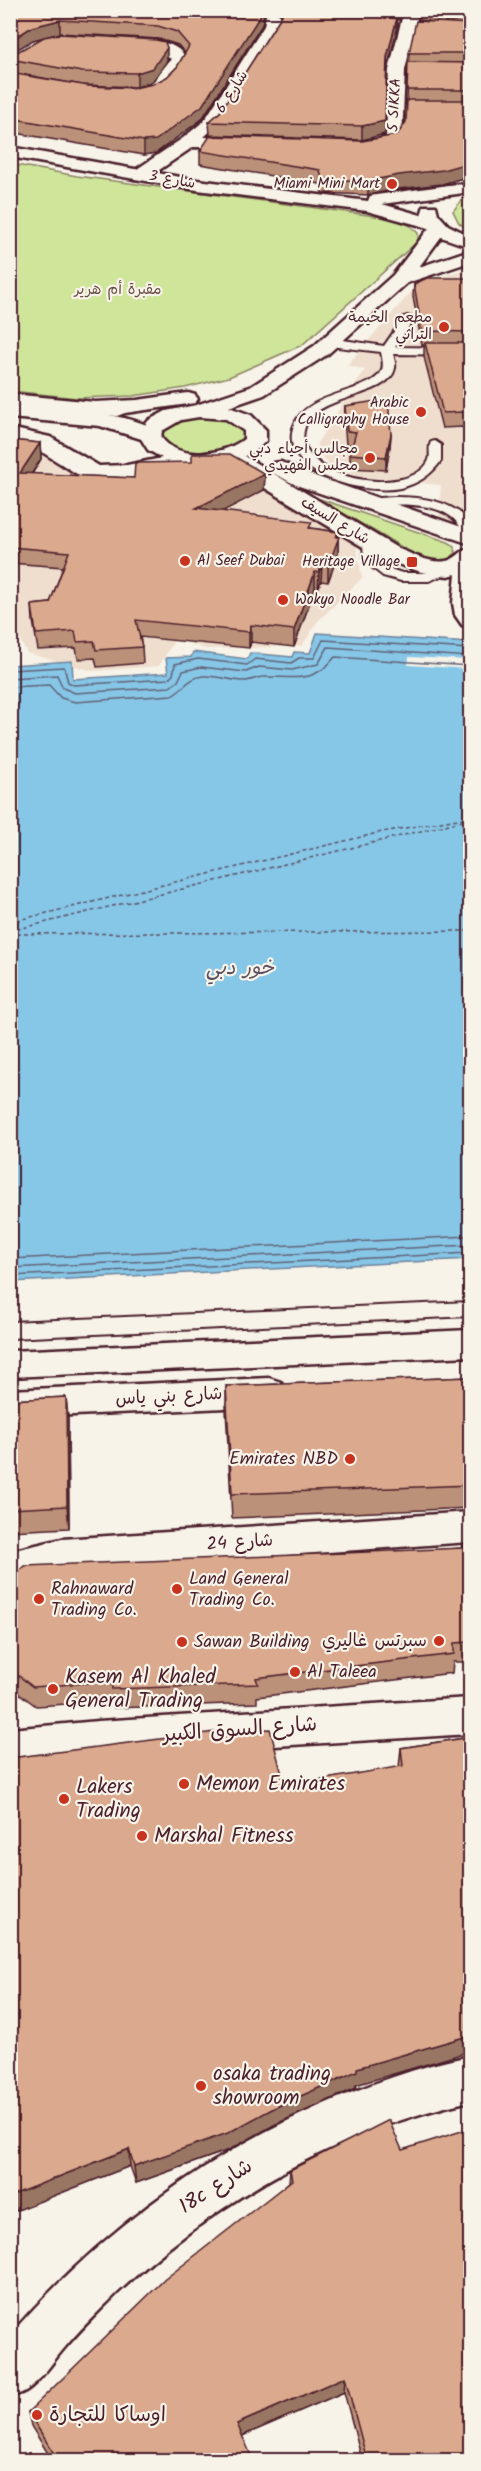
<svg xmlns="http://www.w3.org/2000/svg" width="481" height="2471" viewBox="0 0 481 2471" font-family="Kalam,'Playpen Sans Arabic',sans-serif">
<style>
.built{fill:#efddcd}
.green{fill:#cee59a;stroke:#8c8262;stroke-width:1.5}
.water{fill:#86c6e7;stroke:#6e839c;stroke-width:1.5}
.pier{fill:#f7f3e8}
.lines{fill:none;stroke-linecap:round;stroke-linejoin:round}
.shore{stroke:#626276;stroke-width:1.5}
.ferry{stroke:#5c5163;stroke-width:1.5;stroke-dasharray:4 3;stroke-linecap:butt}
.lane-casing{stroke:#4a1f2b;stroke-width:4}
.street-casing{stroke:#4a1f2b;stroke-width:5}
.secondary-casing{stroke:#4a1f2b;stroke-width:5}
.lane{fill:#f7f3e8;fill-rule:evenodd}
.street{fill:#f7f3e8;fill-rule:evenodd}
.secondary{fill:#f7f3e8;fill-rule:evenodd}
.wall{fill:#bc9179;stroke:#4a1f2b;stroke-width:1.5}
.shaded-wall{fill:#997663;stroke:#4a1f2b;stroke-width:1.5}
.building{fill:#dba98d;stroke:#4a1f2b;stroke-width:1.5}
.poi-dot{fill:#c8321e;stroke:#f7f3e8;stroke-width:2}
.labels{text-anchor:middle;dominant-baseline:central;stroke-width:4.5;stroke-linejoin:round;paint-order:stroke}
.far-street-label{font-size:15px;fill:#4a1f2b;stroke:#f7f3e8}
.far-poi-label{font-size:15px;fill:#4a1f2b;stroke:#f7f3e8;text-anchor:end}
.far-park-label{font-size:15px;fill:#6b5047;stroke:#f7f3e8}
.street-label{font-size:18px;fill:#4a1f2b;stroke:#f7f3e8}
.poi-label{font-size:18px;fill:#4a1f2b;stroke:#f7f3e8;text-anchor:start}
.water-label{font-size:20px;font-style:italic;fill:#5c5163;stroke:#f7f3e8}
.near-poi-label{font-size:21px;fill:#4a1f2b;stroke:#f7f3e8;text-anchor:start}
.near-street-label{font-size:21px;fill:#4a1f2b;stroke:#f7f3e8}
</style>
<rect width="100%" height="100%" fill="#f7f3e8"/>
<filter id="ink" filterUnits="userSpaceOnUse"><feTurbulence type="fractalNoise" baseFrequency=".0167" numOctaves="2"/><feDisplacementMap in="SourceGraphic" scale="12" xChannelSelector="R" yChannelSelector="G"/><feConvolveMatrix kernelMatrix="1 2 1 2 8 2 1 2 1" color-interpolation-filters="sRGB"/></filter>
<g filter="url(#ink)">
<!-- built -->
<g class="built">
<polygon points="470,268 470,528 439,518 441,485 359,477 331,467 317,452 317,443 365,370 347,365 412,291 435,278"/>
<polygon points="11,446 33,449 104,478 230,469 356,545 362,578 317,622 302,646 206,649 175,639 159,666 93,671 27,653 11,622"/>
</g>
<!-- green -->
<g class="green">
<polygon points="11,164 77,176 390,218 409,225 418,233 418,241 302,345 229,377 185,388 133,396 77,398 11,391"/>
<polygon points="470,196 470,230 459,223 453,211 461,201"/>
<path d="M186,416l42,1 21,17 -9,13c-33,7 -53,16 -81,-8l5,-14z"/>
<polygon points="317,498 448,542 453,545 456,553 448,559 441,561 419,557"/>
</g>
<!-- water -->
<polygon class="water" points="317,633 470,643 470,1259 11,1282 11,665 72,661 73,679 168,673 166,658 191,657 193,652 247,659 250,653 292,657 294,652 310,653"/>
<!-- pier -->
<polygon class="pier" points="409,657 470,660 469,669 408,665"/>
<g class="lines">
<!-- shore -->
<g class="shore">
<polyline points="10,670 64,667 68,682 74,685 168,679 173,675 175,664 198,659 247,665 255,659 291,663 299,658 314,658 323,640 470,649"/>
<polyline points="10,678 57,675 63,688 75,693 170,687 178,681 183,671 201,667 246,672 259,667 292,670 318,664 328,647 470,657"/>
<path d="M10,687l39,-2 12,13 14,4 97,-7c11,-6 18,-18 31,-19 14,-1 28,5 42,5 6,0 12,-4 18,-4 31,-1 50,8 72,-20l135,9"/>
<polyline points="10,1259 470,1236"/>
<polyline points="10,1268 470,1245"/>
<polyline points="10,1276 470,1253"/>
</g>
<!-- ferry -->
<g class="ferry">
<polyline points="10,922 382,832 470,817"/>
<polyline points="10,931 470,819"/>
<polyline points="10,934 470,931"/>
</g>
<defs>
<g id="lane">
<path d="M408,316l6,3 -19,28 75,1v7l-77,-1c1,4 3,10 2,14 -6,31 -78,25 -90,59 -17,51 106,74 124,33 2,-5 -1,-12 2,-18l4,-1 6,4v16c-10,14 -23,23 -41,27 -33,7 -120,-12 -107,-60 10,-38 80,-34 89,-58 2,-5 0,-12 -1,-18l-52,-6 -6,-4 6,-4 55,8 20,-29z"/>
<path d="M394,497c27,0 57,3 76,25v17l-5,-1c-2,-4 -4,-9 -6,-13 -15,-22 -53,-21 -76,-20 -9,1 -16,4 -23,-2l7,-4z"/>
<polygon points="370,538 377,542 378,559 393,570 402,573 427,573 448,565 470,569 470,577 449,573 429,581 401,581 383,576 364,561 363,542"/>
<polygon points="470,1302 470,1316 10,1338 10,1322"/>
</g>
<g id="street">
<path d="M404,10h15l-14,60 -3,68c-10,14 -38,17 -54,13l-2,-4 2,-4 30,-3 8,-4 3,-66z"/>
<polygon points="273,11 280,15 280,26 218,124 204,137 251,139 259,144 257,148 193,147 146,179 134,179 131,175 134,171 183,138 204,121 264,26 266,15"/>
<path d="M123,38c21,2 53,0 64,21l-25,32 -37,8 -6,-2 -2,-3 2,-3 32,-7 20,-25 -16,-9 -37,-4 -3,-3 3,-3z"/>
<path d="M10,406c31,2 135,5 152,30l-4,4 -7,2 -51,-16 -90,-8z"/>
<path d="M228,450l8,1 163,98c13,5 32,15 47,12 10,-1 14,-11 24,-13v79l-8,-2 -7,-10 -2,-12 3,-29 -8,2 -27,-4 -38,-13 -163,-98 -3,-5 3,-5z"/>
<polygon points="281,462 312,475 470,530 470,544 296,485 273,473 270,468 273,463"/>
<polygon points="470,1512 470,1542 62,1571 10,1583 10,1551 62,1539"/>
<polygon points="470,1698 470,1734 98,1757 10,1765 10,1729 98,1721"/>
<path d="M470,2056v45c-132,29 -254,99 -353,192 -19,19 -39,38 -56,59 -10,12 -21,29 -34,38 -4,3 -11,5 -17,7v-62c87,-99 189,-176 309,-229 49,-21 99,-40 151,-50z"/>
</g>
<g id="secondary">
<path d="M10,147l187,33 171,21 2,-5 6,-1 81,-11 6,1 3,4 -3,4 -6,1 -75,10 39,11 3,-9h12l2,8 10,11 22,11v11l-29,-10 -22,30 51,-17v12l-63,21 -79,71 -64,41 -35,12 22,8 15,15v11l-13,12 -32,11h-35l-59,15 -29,1 -21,-6 -43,-27 -24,-7v-12l40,9 49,29 28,-1 35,-7 -14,-8 -8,-13 1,-7 8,-10 17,-9 30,-6 54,-18 64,-41 79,-71 36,-47 -62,-17 -170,-21 -187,-33zM199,417l27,2 18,12v8c-20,16 -66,23 -83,-2l1,-6 19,-11z"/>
<polygon points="188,393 195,395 198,399 195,403 125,413 117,416 10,406 10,394 95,402 137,400"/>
<polygon points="470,1330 470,1356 10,1377 10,1351"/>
<polygon points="269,1378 281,1382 287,1392 281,1402 269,1406 10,1418 10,1390"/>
</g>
</defs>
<!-- lane casing -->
<use href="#lane" class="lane-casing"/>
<!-- street casing -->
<use href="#street" class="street-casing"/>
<!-- secondary casing -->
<use href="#secondary" class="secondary-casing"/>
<!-- lane -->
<use href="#lane" class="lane"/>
<!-- street -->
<use href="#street" class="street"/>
<!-- secondary -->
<use href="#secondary" class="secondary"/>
</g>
<!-- wall -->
<g class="wall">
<polygon points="10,10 264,15 262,25 202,119 156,153 144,155 10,132 10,73 89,86 134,88 153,84 167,77 177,67 185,53 178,45 159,39 60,33 33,40"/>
<polygon points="282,10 402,10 399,20 397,20 397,30 387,69 385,134 362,140 210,135 209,122 220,112 282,15"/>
<polygon points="419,10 471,10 470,176 442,184 398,189 368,195 322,193 320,184 200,164 200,151 362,141 397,135 406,122 409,53 444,23 419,20"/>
<polygon points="10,56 167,61 153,81 137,87 82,85 10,72"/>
<polygon points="471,278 471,437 462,427 442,428 424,357 424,345 422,345 413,297 414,284"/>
<polygon points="345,406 391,434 390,447 386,470 350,468 350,454 352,445 346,444 344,420"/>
<polygon points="10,440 40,443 41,459 32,474 134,478 265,474 264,490 222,511 312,528 338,532 338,554 328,582 321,581 318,589 315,588 294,647 251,642 249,648 140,637 142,647 143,663 97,667 95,658 78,659 76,648 38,650 33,621 32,605 50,603 63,567 10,563"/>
<polygon points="471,1377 471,1508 232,1518 226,1410 226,1386"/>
<polygon points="66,1397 68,1419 69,1528 10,1531 10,1400"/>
<polygon points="463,1544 471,1544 471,1662 453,1662 452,1673 257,1697 257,1703 114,1708 113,1701 36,1706 16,1691 10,1677 10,1580 462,1548"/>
<polygon points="471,1737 356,2088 274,2125 229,2150 136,2183 130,2166 10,2213 10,1758 285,1786 399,1767 401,1748"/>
<polygon points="290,2170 471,2460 362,2460 344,2392 242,2436 253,2460 52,2460 31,2426 28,2412 289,2182"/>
</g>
<!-- shaded-wall -->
<g class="shaded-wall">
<polygon points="262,10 270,10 264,15 262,25 202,119 156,153 144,155 144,141"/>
<polygon points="397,18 397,30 387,70 387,57"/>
<polygon points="60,20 60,33 33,40 10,54 10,41 32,27"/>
<polygon points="167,48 167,61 153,81 137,87 137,73"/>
<polygon points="385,121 385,134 362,140 362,126"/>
<polygon points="471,158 470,176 442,184 398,189 368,195 368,181"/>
<polygon points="391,434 390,447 386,470 386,457"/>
<polygon points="40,443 41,459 21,490 20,473"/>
<polygon points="265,474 264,490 196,525 196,508"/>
<polygon points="338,532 338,554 328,582 328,566"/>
<polygon points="322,565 321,581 318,589 319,572"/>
<polygon points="315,572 315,588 294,647 294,630"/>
<polygon points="251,625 251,642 249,648 249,632"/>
<polygon points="66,1397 68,1419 69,1528 67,1506"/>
<polygon points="471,2035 471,2051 356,2085 356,2088 274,2125 229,2150 136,2183 134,2166 274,2108 357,2068"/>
<polygon points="129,2149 130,2166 10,2213 10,2196"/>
<polygon points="345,2377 344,2392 237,2438 237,2424"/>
<polygon points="471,2453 471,2460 445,2460"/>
</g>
<!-- building -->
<g class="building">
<polygon points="10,10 262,10 262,13 202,106 156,140 144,141 10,118 10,73 89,86 134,88 153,84 167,77 177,67 189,46 177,32 158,26 60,20 32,27 10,41"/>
<polygon points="282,10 313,10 397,18 387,57 385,121 362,126 209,122 220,112 282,15"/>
<polygon points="450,10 471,10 471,13"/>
<polygon points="416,21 471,24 471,53 409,53"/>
<polygon points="60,34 156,40 165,42 167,48 153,68 137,73 82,72 10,59 10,56 44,37"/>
<polygon points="408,62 471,63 471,90 407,90"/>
<polygon points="407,100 471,100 471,162 443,170 399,175 368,181 322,179 320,170 200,151 210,136 362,141 397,135 406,122"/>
<polygon points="427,278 471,278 471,332 422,331 414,284"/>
<polygon points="425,343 471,343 471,421 463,412 443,413"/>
<polygon points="388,399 391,434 386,457 350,454 356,432 347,431 345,406"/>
<polygon points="10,440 40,443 20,473 134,478 135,463 192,462 192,454 230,454 265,474 196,508 312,522 309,528 338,532 336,537 339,537 328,566 322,565 319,572 315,572 294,630 251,625 249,632 136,620 142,647 96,650 94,641 77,642 75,631 36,634 32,605 50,603 69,552 10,547"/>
<polygon points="471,1377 471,1485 232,1494 226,1386"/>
<polygon points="66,1397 67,1506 10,1509 10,1400"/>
<polygon points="463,1544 471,1544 471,1642 454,1643 454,1654 256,1678 258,1684 112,1689 112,1681 33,1687 14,1672 10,1665 10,1580 25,1566 463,1548"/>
<polygon points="270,1729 285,1786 403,1766 401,1748 471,1737 471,2035 357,2068 357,2071 274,2108 228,2133 134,2166 129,2149 10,2196 10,1758 215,1732"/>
<polygon points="389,2120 402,2150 471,2128 471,2453 445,2460 367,2460 345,2377 237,2424 253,2460 58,2460 28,2412 165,2279 292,2180 290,2170"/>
</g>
</g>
<!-- markers -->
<g class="poi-dot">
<circle cx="392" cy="184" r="6"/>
<circle cx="444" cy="327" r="6"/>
<circle cx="421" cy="412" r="6"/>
<circle cx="370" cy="458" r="6"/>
<circle cx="185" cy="561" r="6"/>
<rect x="406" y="556" width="12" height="12" rx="3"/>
<circle cx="283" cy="600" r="6"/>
<circle cx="350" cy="1459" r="6"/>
<circle cx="177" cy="1589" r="6"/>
<circle cx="39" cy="1599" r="6"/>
<circle cx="439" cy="1641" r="6"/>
<circle cx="182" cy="1642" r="6"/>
<circle cx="295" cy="1672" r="6"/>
<circle cx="53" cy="1689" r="6"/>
<circle cx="184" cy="1784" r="6"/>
<circle cx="64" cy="1799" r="6"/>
<circle cx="142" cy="1836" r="6"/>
<circle cx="201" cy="2086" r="6"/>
<circle cx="37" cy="2415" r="6"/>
</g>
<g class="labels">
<!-- far-street labels -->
<g class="far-street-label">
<text transform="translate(232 92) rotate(-58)">شارع 6</text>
<text transform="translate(395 105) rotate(-87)">5 SIKKA</text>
<text transform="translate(172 180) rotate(10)">شارع 3</text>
<text transform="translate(335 521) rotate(31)">شارع السيف</text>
</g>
<!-- far-poi labels -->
<g class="far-poi-label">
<text x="380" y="184">Miami Mini Mart</text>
<text x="432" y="318">مطعم الخيمة<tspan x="432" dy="17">التراثي</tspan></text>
<text x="409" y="403">Arabic<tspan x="409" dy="17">Calligraphy House</tspan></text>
<text x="358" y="449">مجالس أحياء دبي<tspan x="358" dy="17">مجلس الفهيدي</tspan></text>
<text x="197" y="561" text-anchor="start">Al Seef Dubai</text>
<text x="400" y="562">Heritage Village</text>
<text x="295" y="600" text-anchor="start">Wokyo Noodle Bar</text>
</g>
<!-- far-park labels -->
<g class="far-park-label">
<text x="118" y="290">مقبرة أم هرير</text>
</g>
<!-- street labels -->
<g class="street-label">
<text transform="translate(169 1397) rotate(-3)">شارع بني ياس</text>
<text transform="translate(240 1543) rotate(-4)">شارع 24</text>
</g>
<!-- poi labels -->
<g class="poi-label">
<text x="338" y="1459" text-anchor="end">Emirates NBD</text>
<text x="189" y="1579">Land General<tspan x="189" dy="21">Trading Co.</tspan></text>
<text x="51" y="1589">Rahnaward<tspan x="51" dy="21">Trading Co.</tspan></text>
<text x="427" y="1641" text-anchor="end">سبرتس غاليري</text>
<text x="194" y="1642">Sawan Building</text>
<text x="307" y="1672">Al Taleea</text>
</g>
<!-- water labels -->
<g class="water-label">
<text x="240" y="969">خور دبي</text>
</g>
<!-- near-poi labels -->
<g class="near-poi-label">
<text x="65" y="1677">Kasem Al Khaled<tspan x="65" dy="24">General Trading</tspan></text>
<text x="196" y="1784">Memon Emirates</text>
<text x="76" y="1787">Lakers<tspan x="76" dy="24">Trading</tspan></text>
<text x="154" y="1836">Marshal Fitness</text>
<text x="213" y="2074">osaka trading<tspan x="213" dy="24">showroom</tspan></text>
<text x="49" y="2415">اوساكا للتجارة</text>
</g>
<!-- near-street labels -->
<g class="near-street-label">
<text transform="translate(240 1730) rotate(-4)">شارع السوق الكبير</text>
<text transform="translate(216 2187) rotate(-33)">18c شارع</text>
</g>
</g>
<!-- margin -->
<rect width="481" height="2471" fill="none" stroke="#f7f3e8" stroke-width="36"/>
<rect x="18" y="18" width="445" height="2435" fill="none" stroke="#4a1f2b" stroke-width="2" filter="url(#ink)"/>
</svg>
